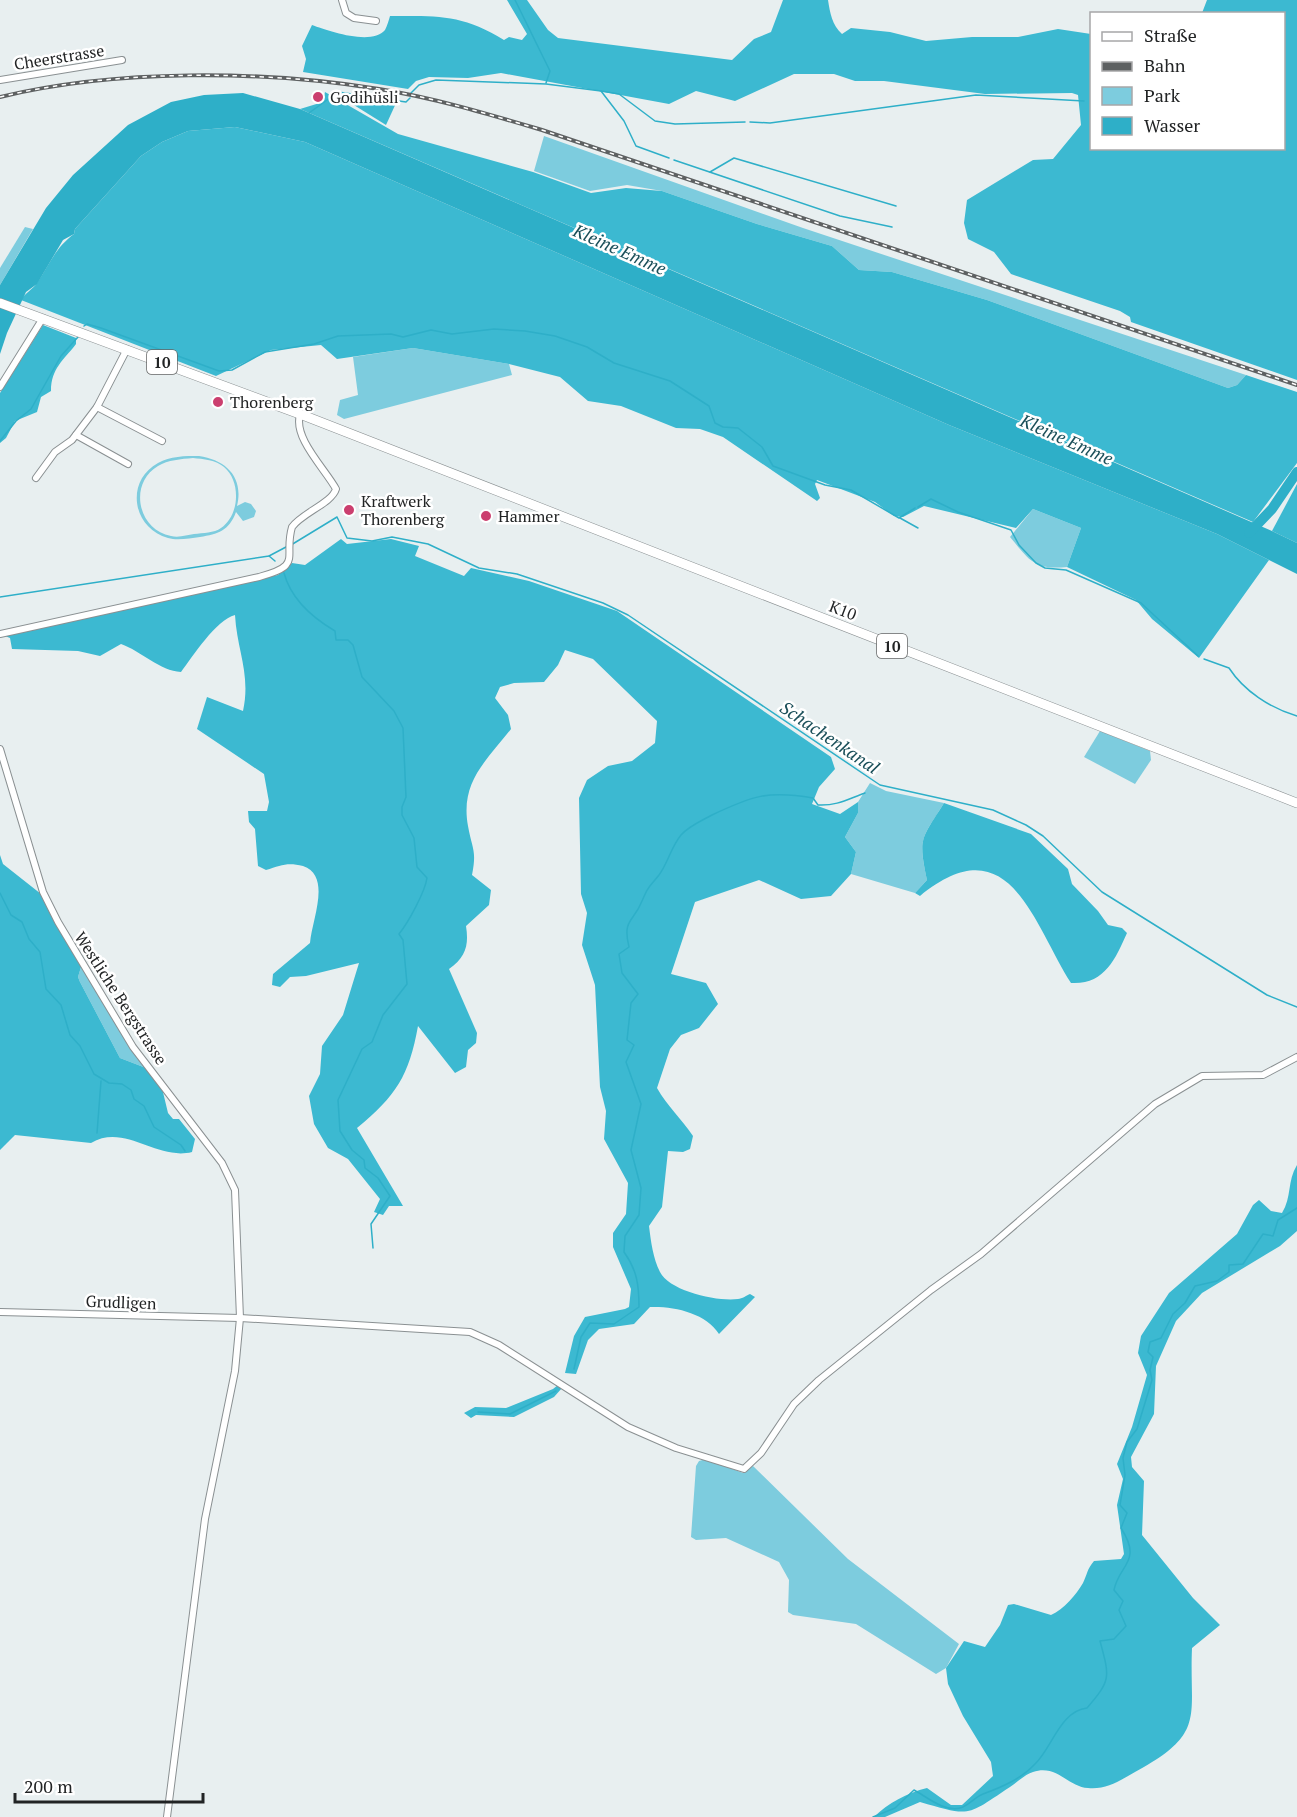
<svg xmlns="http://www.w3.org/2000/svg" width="1297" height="1817" viewBox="0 0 1297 1817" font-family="'PT Serif',serif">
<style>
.green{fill:#7dccde;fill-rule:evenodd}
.forest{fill:#3cb9d1}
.water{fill:#2eafc8}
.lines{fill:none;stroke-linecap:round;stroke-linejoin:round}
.stream{stroke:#2eafc8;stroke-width:1.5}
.river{stroke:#2eafc8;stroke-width:10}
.street-casing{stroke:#8a9092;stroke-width:8}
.primary-casing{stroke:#8a9092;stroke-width:10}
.street{stroke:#fff;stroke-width:6}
.primary{stroke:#fff;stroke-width:9}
.rail-casing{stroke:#5e6162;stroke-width:4}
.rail{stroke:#fff;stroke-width:1.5;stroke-dasharray:4.5;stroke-linecap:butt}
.poi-dot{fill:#cb3f6f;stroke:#fff;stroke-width:2}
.labels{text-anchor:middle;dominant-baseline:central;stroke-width:5;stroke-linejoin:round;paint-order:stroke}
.shield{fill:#fff;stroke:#646666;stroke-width:1.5}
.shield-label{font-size:15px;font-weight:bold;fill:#222425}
.street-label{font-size:16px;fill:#222425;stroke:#fff}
.poi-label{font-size:16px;fill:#222425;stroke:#fff;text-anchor:start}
.water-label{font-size:18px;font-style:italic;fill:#1c505a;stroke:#fff}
</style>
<rect width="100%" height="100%" fill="#e8eff0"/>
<!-- green -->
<g class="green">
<polygon points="544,136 803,228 1246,375 1237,385 1228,388 987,300 892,272 859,270 832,246 757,224 662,191 627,185 590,191 534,171"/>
<polygon points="25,227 33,229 0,285 0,268"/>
<polygon points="413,348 509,364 512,375 344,419 337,415 340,400 358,395 353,357"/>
<path d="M199,456c27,4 45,21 38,50l8,-4 6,2 5,7 -2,6 -11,4 -7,-9c-7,19 -18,22 -36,25 -10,1 -22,4 -32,1 -36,-10 -43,-57 -10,-75 12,-7 27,-7 41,-7zM193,458c10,1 23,2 31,9 17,14 16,48 -3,61 -7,5 -18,5 -27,6 -7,1 -15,4 -23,2 -33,-6 -43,-52 -13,-70 10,-6 23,-7 35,-8z"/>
<path d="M1033,509l48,19 -14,39c-33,3 -37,-6 -57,-30z"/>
<polygon points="1100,731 1150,751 1151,760 1135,784 1084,757"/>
<path d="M870,783l16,8 58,12c-23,37 -26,34 -17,77l-12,13 -64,-19 5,-22 -11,-15 13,-24v-11z"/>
<polygon points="81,967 146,1068 120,1058 80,982 78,977"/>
<polygon points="706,1459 743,1473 753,1466 848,1559 959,1644 946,1668 936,1674 856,1624 793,1615 788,1612 789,1580 779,1562 726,1538 696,1540 691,1537 696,1466 699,1461"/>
</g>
<!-- forest -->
<g class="forest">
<path d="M507,0h20l21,30 10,8 174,22 22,-21 17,-7 12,-32h45c2,13 4,25 14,34l9,-6 39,4 36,9 46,-4h46l40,-8 33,5 1,114h192v-134l-82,-1 5,-13h90v380l-166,-58 -1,-5 -10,-6 -109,-37 -17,-22 -26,-13 -4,-16 3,-23 66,-40 20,-1 28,-34 -3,-30 -6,-2 -87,1 -101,-13h-29l-21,-7h-40l-59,27 -39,-10 -27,13 -168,-31 -33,5 -39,-1 -13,4 -8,8 -105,-17 3,-13 -4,-13 10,-21c16,6 60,21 73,5 2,-4 4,-10 5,-14 48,0 72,-2 114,24l5,-3 13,3 5,-6z"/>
<polygon points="325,92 398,134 533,172 591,193 626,188 662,191 757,224 832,246 859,270 892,272 987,300 1228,388 1237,385 1246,375 1297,392 1297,463 1253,522 300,109 323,102"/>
<polygon points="333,92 397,101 386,125"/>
<path d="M235,127l70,15 644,283 268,109 52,26 -70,98 -47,-39 -16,-19 -69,-33 14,-39 -48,-19 -17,19 -92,-22 -21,11 -9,-1 -19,-14 -58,-22 -2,4 5,14 -3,3 -94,-64 -23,-8 -24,-1 -55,-22 -33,-5 -28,-24 -51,-13 -96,-16 -76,11 -16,-14 -50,5 -55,26 -195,-76c5,-8 11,-10 16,-17 13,-19 18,-35 37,-49l1,-5 66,-73 21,-14 26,-11z"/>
<path d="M43,325l33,13v6c-12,16 -25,24 -25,47l-10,6 -4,15 -22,9 -9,17 -6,5v-50z"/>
<polygon points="1297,484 1297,543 1272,531"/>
<path d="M341,539l6,5 44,-5 28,7 -4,10 49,20 7,-8 58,13 88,30 214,146 4,12 -16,18 -7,17 28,10 18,-12v11l-13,24 11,15 -5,22 -20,22 -30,3 -42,-19 -64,22 -24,72 35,9 12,21 -19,24 -18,7 -11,14 -13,39c10,18 24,30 36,48l-3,13 -7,3 -15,-1 -6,56 -13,19c2,16 4,32 11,46 9,19 58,30 78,27 4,0 9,-4 12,-5l5,3 -36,37c-13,-21 -45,-28 -69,-27l-16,17 -35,5 -11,11 -12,34 -11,-1 9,-37 11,-19 40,-8 4,-2 2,-18 -18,-42v-14l13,-19 2,-31 -24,-44 2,-28 -6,-24 -5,-102 -13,-40 5,-32 -6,-19 -2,-96 8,-18 21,-14 24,-5 23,-18 2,-22 -64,-62 -28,-9 -7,15 -14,17 -30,1 -14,4 -5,11 13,17 3,14c-25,32 -51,53 -43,97 4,23 9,24 4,49l19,15 -2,15 -23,21c3,19 0,31 -17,43l28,64 -1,10 -8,7 -2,17 -11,6 -37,-47c-9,50 -22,70 -61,102l46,78h-14l-6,9 -9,-3 6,-13 -32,-40 -20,-11 -14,-24 -5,-28 11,-22 2,-28 21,-31 16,-52 -53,13 -16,1 -10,10 -8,-2 1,-11 37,-31c2,-24 22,-67 -7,-77 -15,-4 -22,-1 -37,4l-8,-4 -3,-37 -6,-7 -1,-11h19l2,-9 -5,-28 -67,-45 10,-32 36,14c8,-37 -6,-60 -8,-96 -19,5 -42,41 -54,57 -21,-1 -40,-21 -60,-28l-21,12 -22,-5 -66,-2 -2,-11 -5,-2 273,-61 14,-12 13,2z"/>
<path d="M944,803l87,31 37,35 4,15 26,27 10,14 14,3 5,5c-12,27 -23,52 -56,50 -38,-60 -62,-160 -151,-87l-5,-3 12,-13c-9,-43 -6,-40 17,-77z"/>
<path d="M0,855l3,9 38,30 40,73 -3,10 2,5 40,76 26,10 16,20 6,25 5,6h6l16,20 -3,13c-35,9 -67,-29 -101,-9l-76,-8 -15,15z"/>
<path d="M1297,1165v66l-17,15 -78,47 -26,28 -20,45 -2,48 -23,43 1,10 12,14 -2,54 51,63 27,27 -28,23c-3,70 15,85 -57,124 -14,8 -29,18 -47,16 -20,-1 -31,-24 -55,-16 -7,2 -16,10 -23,15 -44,29 -38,30 -90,15l-35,15h-11c14,-14 33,-24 53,-29l24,17h11l31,-29 -2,-14 -28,-46 -15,-32 -2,-16 18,-27 21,6 15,-22 8,-20 6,-1 37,11c13,-6 25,-20 32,-32 4,-8 4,-14 11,-22l27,-2 3,-5 -7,-49 6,-26 -6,-15 15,-37 15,-52 -9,-22 3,-17 28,-43 68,-59 16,-29 6,-5 12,11 11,2c10,-16 5,-32 15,-48z"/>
<polygon points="558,1385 562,1388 554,1397 514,1417 476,1415 471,1418 464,1413 475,1407 506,1408 553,1389"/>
</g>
<!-- water -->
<polygon class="water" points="243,93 300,109 1272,531 1297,543 1297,574 1217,534 949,425 305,142 235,127 188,131 162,142 141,156 75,229 74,234 63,240 37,284 26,292 7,333 0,354 0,285 46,208 73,175 128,125 171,102 204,95"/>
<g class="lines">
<!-- stream -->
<g class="stream">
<polyline points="515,0 550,71 546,83"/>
<polyline points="601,91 624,121 636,146 669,158"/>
<polyline points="411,93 419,85 436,80 546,84 601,91 619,94 655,121 675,124 745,122"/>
<polyline points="309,113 338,92 406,102 410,98"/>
<polyline points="750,122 770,123 976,95 1084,101"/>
<polyline points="674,160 840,216 892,227"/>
<polyline points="710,172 734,158 896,206"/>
<polyline points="84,326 87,324 101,328 219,371 232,370 265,352 314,344 338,336 391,334 403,337 431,330 452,334 494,329 525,331 555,336 587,347 614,363 670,381 709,406 715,423 723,427 738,428 762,447 773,466 825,485 851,490 899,518 915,508"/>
<polyline points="0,441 16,421 31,409 61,356 78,337"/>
<polyline points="918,507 931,499 958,512 1011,530 1019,545 1036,563 1045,568 1066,570 1141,603 1198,656"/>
<polyline points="900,518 918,528"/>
<polyline points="291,545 337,517 347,538 372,541 392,537 428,544 479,568 517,574 603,603 628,615 880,785 993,810 1026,825 1043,836 1102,892 1267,995 1297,1007"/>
<polyline points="269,556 275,561"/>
<path d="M284,573c7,26 29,45 51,58l1,9h12l5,5 9,32 32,34 9,17 3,69 -4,10v8l12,23 3,29 10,11c-2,14 -19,45 -28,56l4,6 4,44 -24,31 -11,27 -10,7 -24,51 2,31 12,19 12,10 1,8 13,10 12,18 -19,28 2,24"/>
<polyline points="0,597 269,556 286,547"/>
<path d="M1204,659l25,9c15,23 41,40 68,48"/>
<polyline points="0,893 11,915 22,922 29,939 40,952 46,989 61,1005 70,1035 80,1046 94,1074 109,1083 122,1084 131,1090 134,1099 144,1106 154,1127 181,1145 185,1151"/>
<polyline points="97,1133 101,1081"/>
<path d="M574,1369l7,-32 9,-14 24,1 25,-17c0,-22 -2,-37 -15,-55l1,-16 14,-21 2,-27 -10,-38 10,-46 -15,-42 8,-17 -7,-5 4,-37 7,-9 -16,-21 -3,-19 10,-7c-7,-28 5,-25 13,-46 7,-16 6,-12 17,-26 9,-12 12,-28 22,-40 8,-9 20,-14 31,-20 40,-19 56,-25 101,-17l5,7c19,1 30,-6 47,-12"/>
<polyline points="478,1412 510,1414 556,1391"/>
<path d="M873,1817l22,-9 19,-18c13,7 30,22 46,18 8,-2 15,-11 23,-14 19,-7 38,-15 52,-30 17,-16 25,-53 52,-56 24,-28 23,-30 13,-67l14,-2 12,-13 -7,-16 4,-9 -9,-11c5,-26 29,-28 7,-62l6,-15 -7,-8 5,-30 -2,-17 4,-16 10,-13 15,-49 -2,-10 3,-13 -5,-5 2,-10 11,-4 12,-24 12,-11 10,-17 22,-5 12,-9v-7l14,-1 20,-30 10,2 5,-16 19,-12"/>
</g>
<!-- river -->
<polyline class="river" points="1249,533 1272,509 1297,472"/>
<defs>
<g id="street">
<polyline points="342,0 346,13 354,18 376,21"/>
<polyline points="0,80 122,60"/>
<polyline points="0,387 43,318"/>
<polyline points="97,407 162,441"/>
<polyline points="76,435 128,464"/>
<polyline points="36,478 55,452 72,440 97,407 127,349"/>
<path d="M0,634l259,-57c45,-12 24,-19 33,-50 10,-14 40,-24 44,-38 -10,-19 -43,-51 -36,-74"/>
<polyline points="0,749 43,892 58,922 133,1047 222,1163 235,1190 240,1318 235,1371 205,1519 167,1817"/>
<polyline points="0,1312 240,1318 470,1332 499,1345 628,1427 676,1448 744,1469 761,1453 794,1404 819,1380 931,1290 981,1254 1155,1104 1202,1076 1263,1075 1297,1057"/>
</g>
<polyline id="primary" points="0,303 305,416 1297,803"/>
</defs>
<!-- street casing -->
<use href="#street" class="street-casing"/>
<!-- primary casing -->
<use href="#primary" class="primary-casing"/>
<!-- street -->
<use href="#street" class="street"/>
<!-- primary -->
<use href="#primary" class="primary"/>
<defs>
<path id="rail" d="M0,97c115,-28 262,-27 379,-8 56,9 109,25 163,41l755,255"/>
</defs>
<!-- rail casing -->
<use href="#rail" class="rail-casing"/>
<!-- rail -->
<use href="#rail" class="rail"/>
</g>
<!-- markers -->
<g class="poi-dot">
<circle cx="318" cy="97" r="6"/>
<circle cx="218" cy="402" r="6"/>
<circle cx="349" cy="510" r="6"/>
<circle cx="486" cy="516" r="6"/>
</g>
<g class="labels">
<!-- shield labels -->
<g class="shield">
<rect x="147" y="350" width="30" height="24" rx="4.5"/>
<rect x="877" y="634" width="30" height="24" rx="4.5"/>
</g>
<g class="shield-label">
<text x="162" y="362">10</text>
<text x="892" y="646">10</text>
</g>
<!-- street labels -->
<g class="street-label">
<text transform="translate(59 57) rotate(-9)">Cheerstrasse</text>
<text transform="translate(843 610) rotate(21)">K10</text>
<text transform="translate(121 998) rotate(57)">Westliche Bergstrasse</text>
<text transform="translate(121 1302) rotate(2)">Grudligen</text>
</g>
<!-- poi labels -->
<g class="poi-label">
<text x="330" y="97">Godihüsli</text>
<text x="230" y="402">Thorenberg</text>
<text x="361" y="501">Kraftwerk<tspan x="361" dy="18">Thorenberg</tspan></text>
<text x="498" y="516">Hammer</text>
</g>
<!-- water labels -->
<g class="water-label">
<text transform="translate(620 249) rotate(24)">Kleine Emme</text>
<text transform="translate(1067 439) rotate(24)">Kleine Emme</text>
<text transform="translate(830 737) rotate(34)">Schachenkanal</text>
</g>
</g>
<!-- legend -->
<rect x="1090" y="12" width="195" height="138" fill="#ffffff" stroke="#a7a7a8" stroke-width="1.5"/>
<rect x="1102" y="32" width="30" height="9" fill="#ffffff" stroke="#a7a7a8" stroke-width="1.5"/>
<text x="1144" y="42" font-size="18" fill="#222425">Straße</text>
<rect x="1102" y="62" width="30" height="9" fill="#5e6162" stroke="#a7a7a8" stroke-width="1.5"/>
<text x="1144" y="72" font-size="18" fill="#222425">Bahn</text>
<rect x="1102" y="87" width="30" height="18" fill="#7dccde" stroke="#a7a7a8" stroke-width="1.5"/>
<text x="1144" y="102" font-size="18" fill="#222425">Park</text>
<rect x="1102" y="117" width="30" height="18" fill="#2eafc8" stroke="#a7a7a8" stroke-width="1.5"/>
<text x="1144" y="132" font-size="18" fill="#222425">Wasser</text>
<!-- scale -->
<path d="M15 1793v9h188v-9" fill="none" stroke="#222425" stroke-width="3"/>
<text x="24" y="1793" font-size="18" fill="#222425" stroke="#ffffff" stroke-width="4.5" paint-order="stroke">200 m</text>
</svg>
